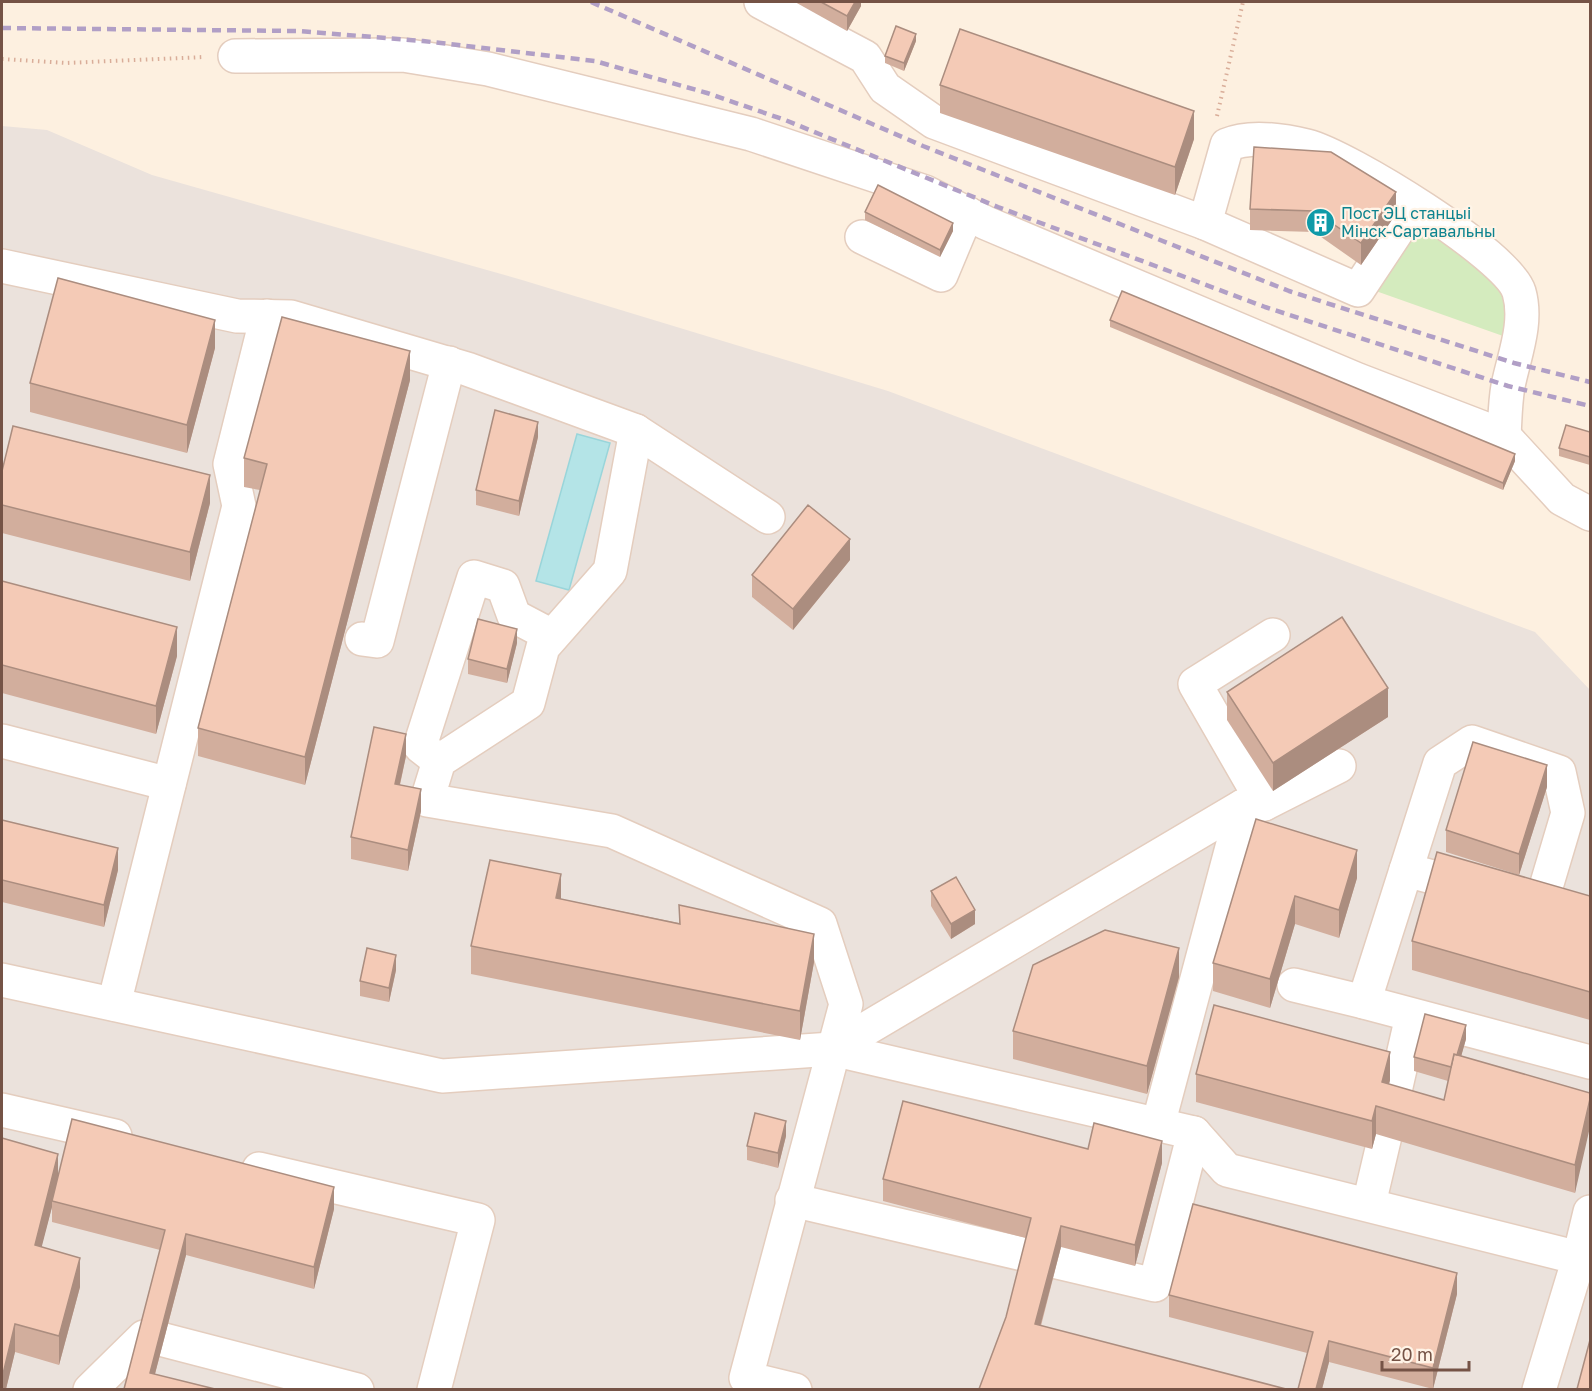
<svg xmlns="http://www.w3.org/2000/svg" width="1592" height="1391" viewBox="0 0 1592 1391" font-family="'Golos Text',sans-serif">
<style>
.industrial{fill:#ebe2dc}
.green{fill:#d4ebbe}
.water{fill:#b4e4e7;stroke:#99d5da;stroke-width:1.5}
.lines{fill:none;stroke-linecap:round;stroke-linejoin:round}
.minor-casing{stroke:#e4cdbe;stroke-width:36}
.path{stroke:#d9ad99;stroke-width:4;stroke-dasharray:1.5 4.5;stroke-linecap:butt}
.minor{stroke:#fff;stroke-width:33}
.rail{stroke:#b19fc6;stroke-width:4.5;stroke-dasharray:9 6;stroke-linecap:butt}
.wall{fill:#d2ae9d}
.shaded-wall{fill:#ab8d7f}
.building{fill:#f4cab6;stroke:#ab8d7f;stroke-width:1.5}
.labels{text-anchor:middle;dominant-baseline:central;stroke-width:4.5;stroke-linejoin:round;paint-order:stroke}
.culture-label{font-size:16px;fill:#0d838f;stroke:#fff4e7;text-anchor:start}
</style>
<rect width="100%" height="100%" fill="#fdf0e0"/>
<!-- industrial -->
<polygon class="industrial" points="2,126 47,130 152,175 522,280 888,391 1535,632 1590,690 1590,1389 2,1389"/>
<!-- green -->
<path class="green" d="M1445,232l59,55 5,34 -6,15 -130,-46c24,-35 27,-55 72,-58z"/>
<!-- water -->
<polygon class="water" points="577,434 610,443 569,590 536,581"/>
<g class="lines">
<defs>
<g id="minor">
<polyline points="761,2 865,57 885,88 934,122 1205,223"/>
<polyline points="235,56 403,55 488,69 751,134 925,192 986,223 1358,380 1504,436 1562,499 1590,514"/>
<path d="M1415,204l-57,86 -153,-67 22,-78c23,-10 55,-5 80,1 40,10 201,109 212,146 9,31 -5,64 -11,94 -3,17 -3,34 -4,50"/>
<polyline points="862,237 941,275 967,213"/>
<polyline points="2,266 237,316 291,317 467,369 636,431 768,517"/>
<polyline points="636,431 610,571 543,647 528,703 439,761 427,800 612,831 820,924 846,1004 746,1378 795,1390"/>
<polyline points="362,639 377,641 449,363"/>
<polyline points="2,741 169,784"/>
<polyline points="439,761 420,746 474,577 503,586 514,616 552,636"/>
<polyline points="1264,804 1195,684 1273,635"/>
<polyline points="1406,870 1474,888"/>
<polyline points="1521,901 1540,907 1568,813 1559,772 1472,742 1440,763 1364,1002 1590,1062"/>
<polyline points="2,980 442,1076 832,1049 1194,1133 1227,1170 1579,1258 1539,1390"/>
<polyline points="1294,985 1364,1002"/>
<polyline points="114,1004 239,506 230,464 267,316"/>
<polyline points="832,1049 1243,806 1264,804 1339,766"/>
<polyline points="2,1110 115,1136"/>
<polyline points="1390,1113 1412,1016"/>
<polyline points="1158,1125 1243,806"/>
<polyline points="259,1169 478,1220 434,1390"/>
<polyline points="792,1200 1027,1255"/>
<polyline points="1369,1204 1385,1136"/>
<polyline points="1579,1258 1590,1212"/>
<polyline points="1057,1262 1155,1285 1194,1133"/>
<polyline points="164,1340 357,1390"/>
<polyline points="90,1390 144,1337"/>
</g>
</defs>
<!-- minor casing -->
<use href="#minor" class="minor-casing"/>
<!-- path -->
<g class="path">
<polyline points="2,59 66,63 204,57"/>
<polyline points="1217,116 1243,2"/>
</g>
<!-- minor -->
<use href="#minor" class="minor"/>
<!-- rail -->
<g class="rail">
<polyline points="591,2 923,146 1289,291 1514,363 1590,382"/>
<polyline points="2,28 298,31 423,41 595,61 707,93 785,120 998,207 1265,307 1508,386 1590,406"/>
</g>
</g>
<!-- wall -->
<g class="wall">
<polygon points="795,2 861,2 861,6 847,31"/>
<polygon points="916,41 904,71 885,63 885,56"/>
<polygon points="940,85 1194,139 1175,195 940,113"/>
<polygon points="1250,209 1396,214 1361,265 1314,232 1250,230"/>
<polygon points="865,212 953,231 940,257 865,220"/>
<polygon points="1110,320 1515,461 1503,490 1110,327"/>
<polygon points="215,348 187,453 30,412 30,383"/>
<polygon points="410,380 305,785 198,756 198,728 260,490 244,487 244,458"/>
<polygon points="1590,432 1590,465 1559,456 1559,448"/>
<polygon points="538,437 519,516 476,505 476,490"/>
<polygon points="2,471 210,503 190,581 2,533"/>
<polygon points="850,560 793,630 752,597 752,575"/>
<polygon points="2,581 177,656 156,734 2,693"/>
<polygon points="517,643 507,683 468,674 468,659"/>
<polygon points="1227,692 1388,717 1273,791 1227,720"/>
<polygon points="406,756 400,785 421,811 408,871 351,859 351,837"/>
<polygon points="1547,787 1519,875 1446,852 1446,830"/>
<polygon points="1256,819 1357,878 1339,938 1295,924 1270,1008 1213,991 1213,963"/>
<polygon points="2,820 118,870 104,927 2,902"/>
<polygon points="931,891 975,924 951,939 931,906"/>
<polygon points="1590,896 1590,1020 1412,970 1412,941"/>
<polygon points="561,899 679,923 679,905 814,962 800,1040 471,974 471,946"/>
<polygon points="396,970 389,1002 360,996 360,981"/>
<polygon points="1179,977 1147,1094 1013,1059 1013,1031"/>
<polygon points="1466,1039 1461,1056 1590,1093 1575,1193 1376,1134 1372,1149 1196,1102 1196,1074 1390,1080 1389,1084 1444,1100 1448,1081 1414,1071 1414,1057"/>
<polygon points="786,1136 778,1168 747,1160 747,1146"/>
<polygon points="2,1138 58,1175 334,1209 314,1289 186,1255 155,1374 124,1389 160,1250 52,1222 52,1207 41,1247 80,1287 59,1365 15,1352 6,1389 2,1389"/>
<polygon points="1088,1149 1162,1163 1135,1266 1061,1247 1041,1326 1006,1317 1026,1238 883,1201 883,1179"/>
<polygon points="1457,1294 1433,1389 1329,1362 1322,1389 1298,1389 1307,1353 1169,1317 1169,1295"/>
</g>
<!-- shaded-wall -->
<g class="shaded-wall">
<polygon points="855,2 861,2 861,6 847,31 847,16"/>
<polygon points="916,34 916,41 904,71 904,63"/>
<polygon points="1194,111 1194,139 1175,195 1175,167"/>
<polygon points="1396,192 1396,214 1361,265 1361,243"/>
<polygon points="953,223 953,231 940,257 940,250"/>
<polygon points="215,320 215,348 187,453 187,425"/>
<polygon points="410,351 410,380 305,785 305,757"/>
<polygon points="538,422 538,437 519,516 519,501"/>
<polygon points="1515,454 1515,461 1503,490 1503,483"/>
<polygon points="210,475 210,503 190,581 190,552"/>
<polygon points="850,539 850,560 793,630 793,609"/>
<polygon points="177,627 177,656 156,734 156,706"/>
<polygon points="517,629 517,643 507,683 507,669"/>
<polygon points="1388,688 1388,717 1273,791 1273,763"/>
<polygon points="406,734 406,756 395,806 395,784"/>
<polygon points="1547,765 1547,787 1519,875 1519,854"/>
<polygon points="421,789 421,811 408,871 408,850"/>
<polygon points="118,848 118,870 104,927 104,905"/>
<polygon points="1357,850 1357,878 1339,938 1339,910"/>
<polygon points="561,874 561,902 556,898"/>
<polygon points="1295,896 1295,924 1270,1008 1270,979"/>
<polygon points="975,910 975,924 951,939 951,924"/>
<polygon points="814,934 814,962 800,1040 800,1011"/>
<polygon points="1179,948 1179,977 1147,1094 1147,1066"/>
<polygon points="396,955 396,970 389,1002 389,988"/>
<polygon points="1466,1025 1466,1039 1454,1082 1454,1068"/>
<polygon points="1390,1052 1390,1080 1383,1108 1382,1082"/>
<polygon points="1590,1099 1590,1127 1575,1193 1575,1165"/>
<polygon points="1376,1106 1376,1134 1372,1149 1372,1121"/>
<polygon points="786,1121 786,1136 778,1168 778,1153"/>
<polygon points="1162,1141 1162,1163 1135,1266 1135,1245"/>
<polygon points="58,1154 58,1182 52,1201 52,1207 35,1273 35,1245"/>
<polygon points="334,1187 334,1209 314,1289 314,1267"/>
<polygon points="1061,1226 1061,1247 1035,1346 1035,1324"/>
<polygon points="186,1234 186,1255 151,1389 150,1373"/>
<polygon points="80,1258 80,1287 59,1365 59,1336"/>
<polygon points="1457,1273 1457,1294 1433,1389 1433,1368"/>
<polygon points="15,1324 15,1352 6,1389 2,1389 2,1378"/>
<polygon points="1329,1341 1329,1362 1322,1389 1316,1389"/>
</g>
<!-- building -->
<g class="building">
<polygon points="821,2 855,2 847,16"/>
<polygon points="896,26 916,34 904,63 885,56"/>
<polygon points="960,29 1194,111 1175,167 940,85"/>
<polygon points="1254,147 1331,152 1396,192 1361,243 1314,211 1250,209"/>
<polygon points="878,185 953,223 940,250 865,212"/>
<polygon points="58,278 215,320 187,425 30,383"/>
<polygon points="1122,291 1515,454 1503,483 1110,320"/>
<polygon points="282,317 410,351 305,757 198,728 267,464 244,458"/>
<polygon points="495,410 538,422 519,501 476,490"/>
<polygon points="1566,425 1590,432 1590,457 1559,448"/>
<polygon points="13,426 210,475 190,552 2,505 2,471"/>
<polygon points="808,505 850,539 793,609 752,575"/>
<polygon points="2,581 177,627 156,706 2,665"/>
<polygon points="1342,617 1388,688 1273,763 1227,692"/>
<polygon points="478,619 517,629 507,669 468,659"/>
<polygon points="374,727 406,734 395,784 421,789 408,850 351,837"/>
<polygon points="1473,742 1547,765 1519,854 1446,830"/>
<polygon points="1256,819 1357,850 1339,910 1295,896 1270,979 1213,963"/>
<polygon points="2,820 118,848 104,905 2,880"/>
<polygon points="1437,852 1590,896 1590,992 1412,941"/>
<polygon points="490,860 561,874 556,898 680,924 679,905 814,934 800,1011 471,946"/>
<polygon points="956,877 975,910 951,924 931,891"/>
<polygon points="1105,930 1179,948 1147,1066 1013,1031 1033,965"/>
<polygon points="367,948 396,955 389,988 360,981"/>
<polygon points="1214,1005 1390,1052 1382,1082 1444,1100 1454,1054 1590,1093 1590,1099 1575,1165 1376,1106 1372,1121 1196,1074"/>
<polygon points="1425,1014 1466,1025 1457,1055 1454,1054 1451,1067 1414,1057"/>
<polygon points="903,1101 1088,1149 1094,1123 1162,1141 1135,1245 1061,1226 1035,1324 1286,1389 979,1389 1006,1317 1031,1218 883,1179"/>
<polygon points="755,1113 786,1121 778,1153 747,1146"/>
<polygon points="72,1119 334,1187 314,1267 186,1234 150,1373 215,1389 124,1389 165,1230 52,1201"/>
<polygon points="2,1138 58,1154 35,1245 80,1258 59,1336 15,1324 2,1378"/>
<polygon points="1193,1204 1457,1273 1433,1368 1329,1341 1316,1389 1298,1389 1313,1332 1169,1295"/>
<polygon points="1590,1340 1590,1389 1577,1389"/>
</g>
<!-- icons -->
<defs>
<symbol id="building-disc" viewBox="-11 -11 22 22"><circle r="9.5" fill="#0f9aa8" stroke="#fff4e7"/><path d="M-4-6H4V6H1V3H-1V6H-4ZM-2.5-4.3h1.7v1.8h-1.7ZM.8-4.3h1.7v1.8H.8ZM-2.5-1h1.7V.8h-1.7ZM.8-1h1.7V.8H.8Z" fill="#fff"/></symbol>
</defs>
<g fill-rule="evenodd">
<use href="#building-disc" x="1304" y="206" width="33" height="33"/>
</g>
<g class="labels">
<!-- culture labels -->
<g class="culture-label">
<text x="1341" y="213">Пост ЭЦ станцыі<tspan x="1341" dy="18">Мінск-Сартавальны</tspan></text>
</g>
</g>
<!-- border -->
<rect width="1592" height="1391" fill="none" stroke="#755346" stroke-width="6"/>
<!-- scale -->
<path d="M1382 1361v9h87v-9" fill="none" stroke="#755346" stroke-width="3"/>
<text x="1391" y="1361" font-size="18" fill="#755346" stroke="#fff4e7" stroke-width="4.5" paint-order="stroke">20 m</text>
</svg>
